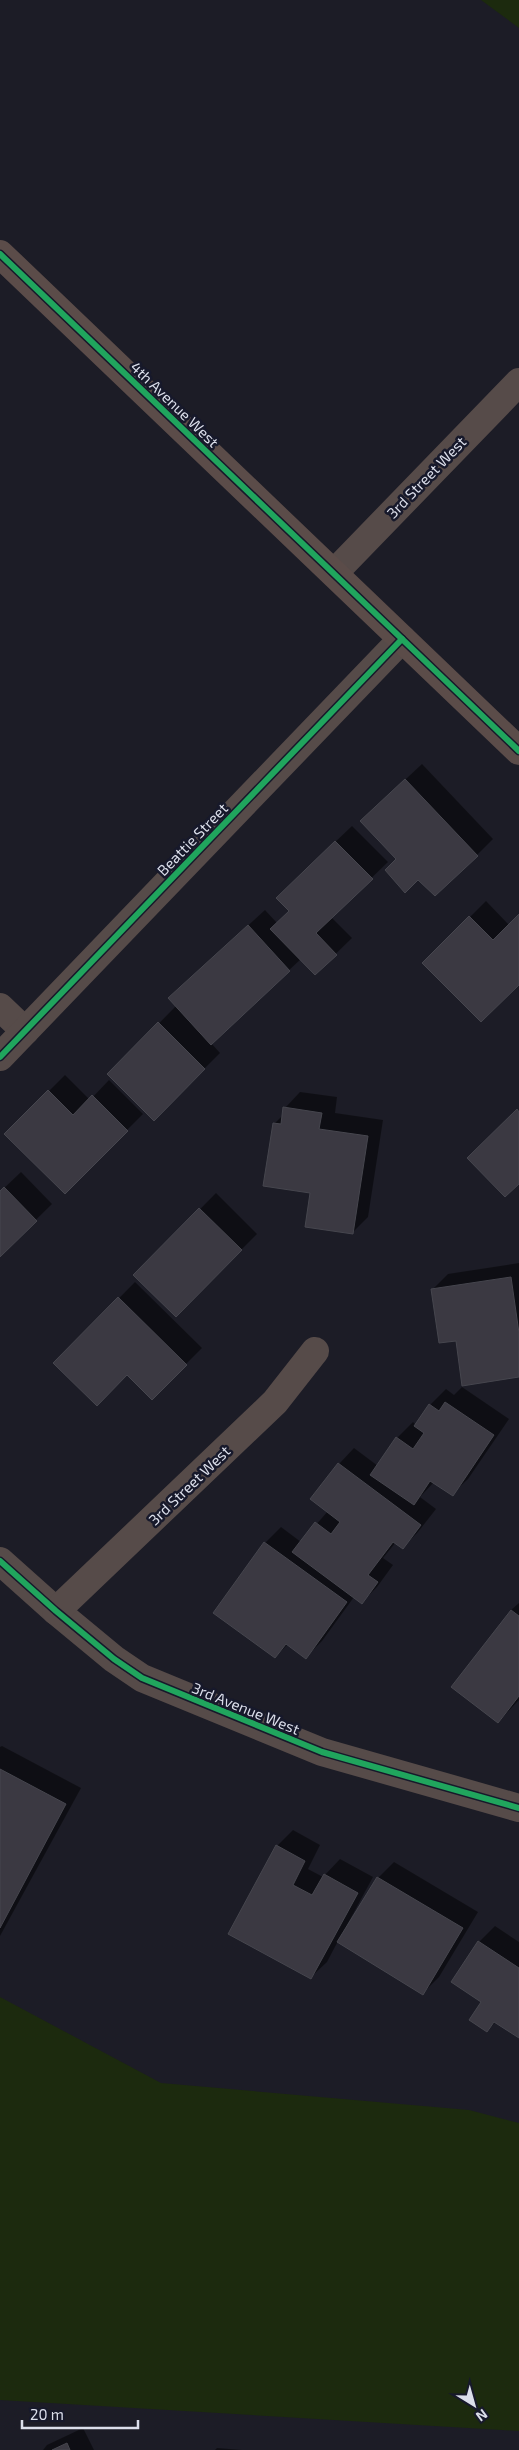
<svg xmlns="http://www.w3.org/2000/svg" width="519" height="2450" viewBox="0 0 519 2450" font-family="'Exo 2',sans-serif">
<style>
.green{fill:#1c2a0e}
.shadow{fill:#0007}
.building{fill:#3b3942;stroke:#46464e}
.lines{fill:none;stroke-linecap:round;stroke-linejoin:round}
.street{stroke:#564b49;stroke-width:28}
.secondary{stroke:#5b4c49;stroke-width:28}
.cycleway-casing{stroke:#17192b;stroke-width:9}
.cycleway{stroke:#20a55d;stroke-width:6}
.labels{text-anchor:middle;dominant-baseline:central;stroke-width:5;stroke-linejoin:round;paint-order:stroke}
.street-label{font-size:15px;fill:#dbdeea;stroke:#17192b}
</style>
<rect width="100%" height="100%" fill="#1c1c26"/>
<!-- green -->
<g class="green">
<polygon points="481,0 519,0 519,28"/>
<polygon points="0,1997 161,2083 469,2110 519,2123 519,2431 0,2400"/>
</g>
<!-- shadow -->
<g class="shadow">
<polygon points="422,764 493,839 477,855 397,859 377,806"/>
<polygon points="352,826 388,862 331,917 352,938 315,974 301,959 211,1043 220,1053 154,1119 109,1074 176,1006 185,983 265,910 277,923 290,910 293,882"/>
<polygon points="486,901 509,925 519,915 519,983 424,963"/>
<polygon points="65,1075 90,1100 109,1080 143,1114 65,1192 6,1134"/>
<polygon points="300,1092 337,1097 335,1113 383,1120 368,1217 352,1233 311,1192 274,1124 284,1114 285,1108"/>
<polygon points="21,1172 52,1204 0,1255 0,1192"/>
<polygon points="216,1193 257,1234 176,1315 135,1275"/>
<polygon points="519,1263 519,1376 457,1339 432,1290 448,1274"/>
<polygon points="135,1282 202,1348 152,1398 127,1374 55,1363"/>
<polygon points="462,1387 509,1419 468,1479 452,1494 434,1482 420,1497 436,1509 418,1532 403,1547 396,1542 383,1558 393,1565 377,1587 362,1602 354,1597 322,1641 306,1657 288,1644 275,1657 265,1543 281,1527 301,1542 328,1511 339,1464 354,1448 378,1466 397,1438 413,1422 416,1425 430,1405 446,1389 454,1395"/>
<polygon points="519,1603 519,1700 498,1722 511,1610"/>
<polygon points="2,1746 81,1788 0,1936 0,1747"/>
<polygon points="293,1830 320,1845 308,1869 323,1877 340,1859 373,1877 347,1925 349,1926 378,1878 394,1862 478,1912 439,1977 423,1993 338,1941 327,1962 311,1977 277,1846"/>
<polygon points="495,1926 519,1942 519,2037 496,2022 487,2030 482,2002 479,1942"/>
<polygon points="83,2428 94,2450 43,2450 47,2445"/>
<polygon points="217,2448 242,2450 215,2450"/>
</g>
<!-- building -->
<g class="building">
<polygon points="405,779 478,856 435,896 418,880 405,893 385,870 396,859 360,821"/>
<polygon points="335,841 373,879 316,933 337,955 315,975 270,929 289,911 276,898"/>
<polygon points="519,914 519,985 481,1022 422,963 469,916 493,940"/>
<polygon points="248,925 290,971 211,1045 168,998"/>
<polygon points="158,1022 205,1069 154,1121 107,1074"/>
<polygon points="48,1090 73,1115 92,1095 128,1131 65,1194 4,1134"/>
<polygon points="283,1107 322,1113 319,1129 368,1136 353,1234 305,1227 310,1193 263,1186 273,1123 281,1124"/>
<polygon points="517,1109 519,1112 519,1184 505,1197 467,1158"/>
<polygon points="4,1187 37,1221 0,1257 0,1191"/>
<polygon points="199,1208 242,1250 176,1317 133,1275"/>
<polygon points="511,1277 519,1333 519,1377 462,1386 456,1341 439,1343 431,1289"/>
<polygon points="118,1297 187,1365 152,1400 127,1375 97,1406 53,1363"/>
<polygon points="445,1402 494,1435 453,1496 430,1481 414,1505 370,1475 396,1437 413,1449 424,1433 414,1426 429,1404 439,1411"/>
<polygon points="338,1463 421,1525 403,1549 393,1542 368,1575 378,1582 362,1604 292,1552 315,1522 331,1534 340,1522 310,1499"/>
<polygon points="264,1542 347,1602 306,1659 286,1644 275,1658 213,1613"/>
<polygon points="511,1610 519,1616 519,1696 498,1723 451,1687"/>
<polygon points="0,1769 66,1804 0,1928"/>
<polygon points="276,1845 305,1861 293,1885 312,1895 324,1874 358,1893 311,1979 228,1934"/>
<polygon points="377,1877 463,1928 423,1995 337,1942"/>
<polygon points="478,1941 519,1968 519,2038 494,2022 487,2032 469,2020 481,2002 451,1982"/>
<polygon points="67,2443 70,2450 52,2450"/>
</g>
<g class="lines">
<!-- street -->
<g class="street">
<polyline points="334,573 519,382"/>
<polyline points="0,1007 25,1031"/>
<polyline points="0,1057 402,639"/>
<polyline points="0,1561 56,1611 114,1659 142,1678 322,1752 519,1808"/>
<polyline points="56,1611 275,1402 315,1351"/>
</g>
<!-- secondary -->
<polyline class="secondary" points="0,254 519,751"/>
<defs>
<g id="cycleway">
<polyline points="0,254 519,751"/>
<polyline points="0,1057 402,639"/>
<polyline points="0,1561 56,1611 114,1659 142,1678 322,1752 519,1808"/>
</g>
</defs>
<!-- cycleway casing -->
<use href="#cycleway" class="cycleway-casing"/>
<!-- cycleway -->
<use href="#cycleway" class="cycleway"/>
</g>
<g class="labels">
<!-- street labels -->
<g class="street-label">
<text transform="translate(175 404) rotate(44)">4th Avenue West</text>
<text transform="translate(426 477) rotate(-46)">3rd Street West</text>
<text transform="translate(192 839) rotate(-46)">Beattie Street</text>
<text transform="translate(189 1485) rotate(-44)">3rd Street West</text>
<text transform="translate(246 1708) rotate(22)">3rd Avenue West</text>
</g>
</g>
<!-- north arrow -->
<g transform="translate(474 2405) rotate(143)" stroke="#17192b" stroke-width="4" paint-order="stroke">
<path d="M0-4L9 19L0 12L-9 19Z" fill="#dbdeea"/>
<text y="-8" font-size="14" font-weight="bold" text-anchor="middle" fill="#dbdeea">N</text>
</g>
<!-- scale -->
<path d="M22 2420v8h116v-8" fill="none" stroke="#dbdeea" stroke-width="2.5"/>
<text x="30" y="2420" font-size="15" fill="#dbdeea" stroke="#17192b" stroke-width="4" paint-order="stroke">20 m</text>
</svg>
